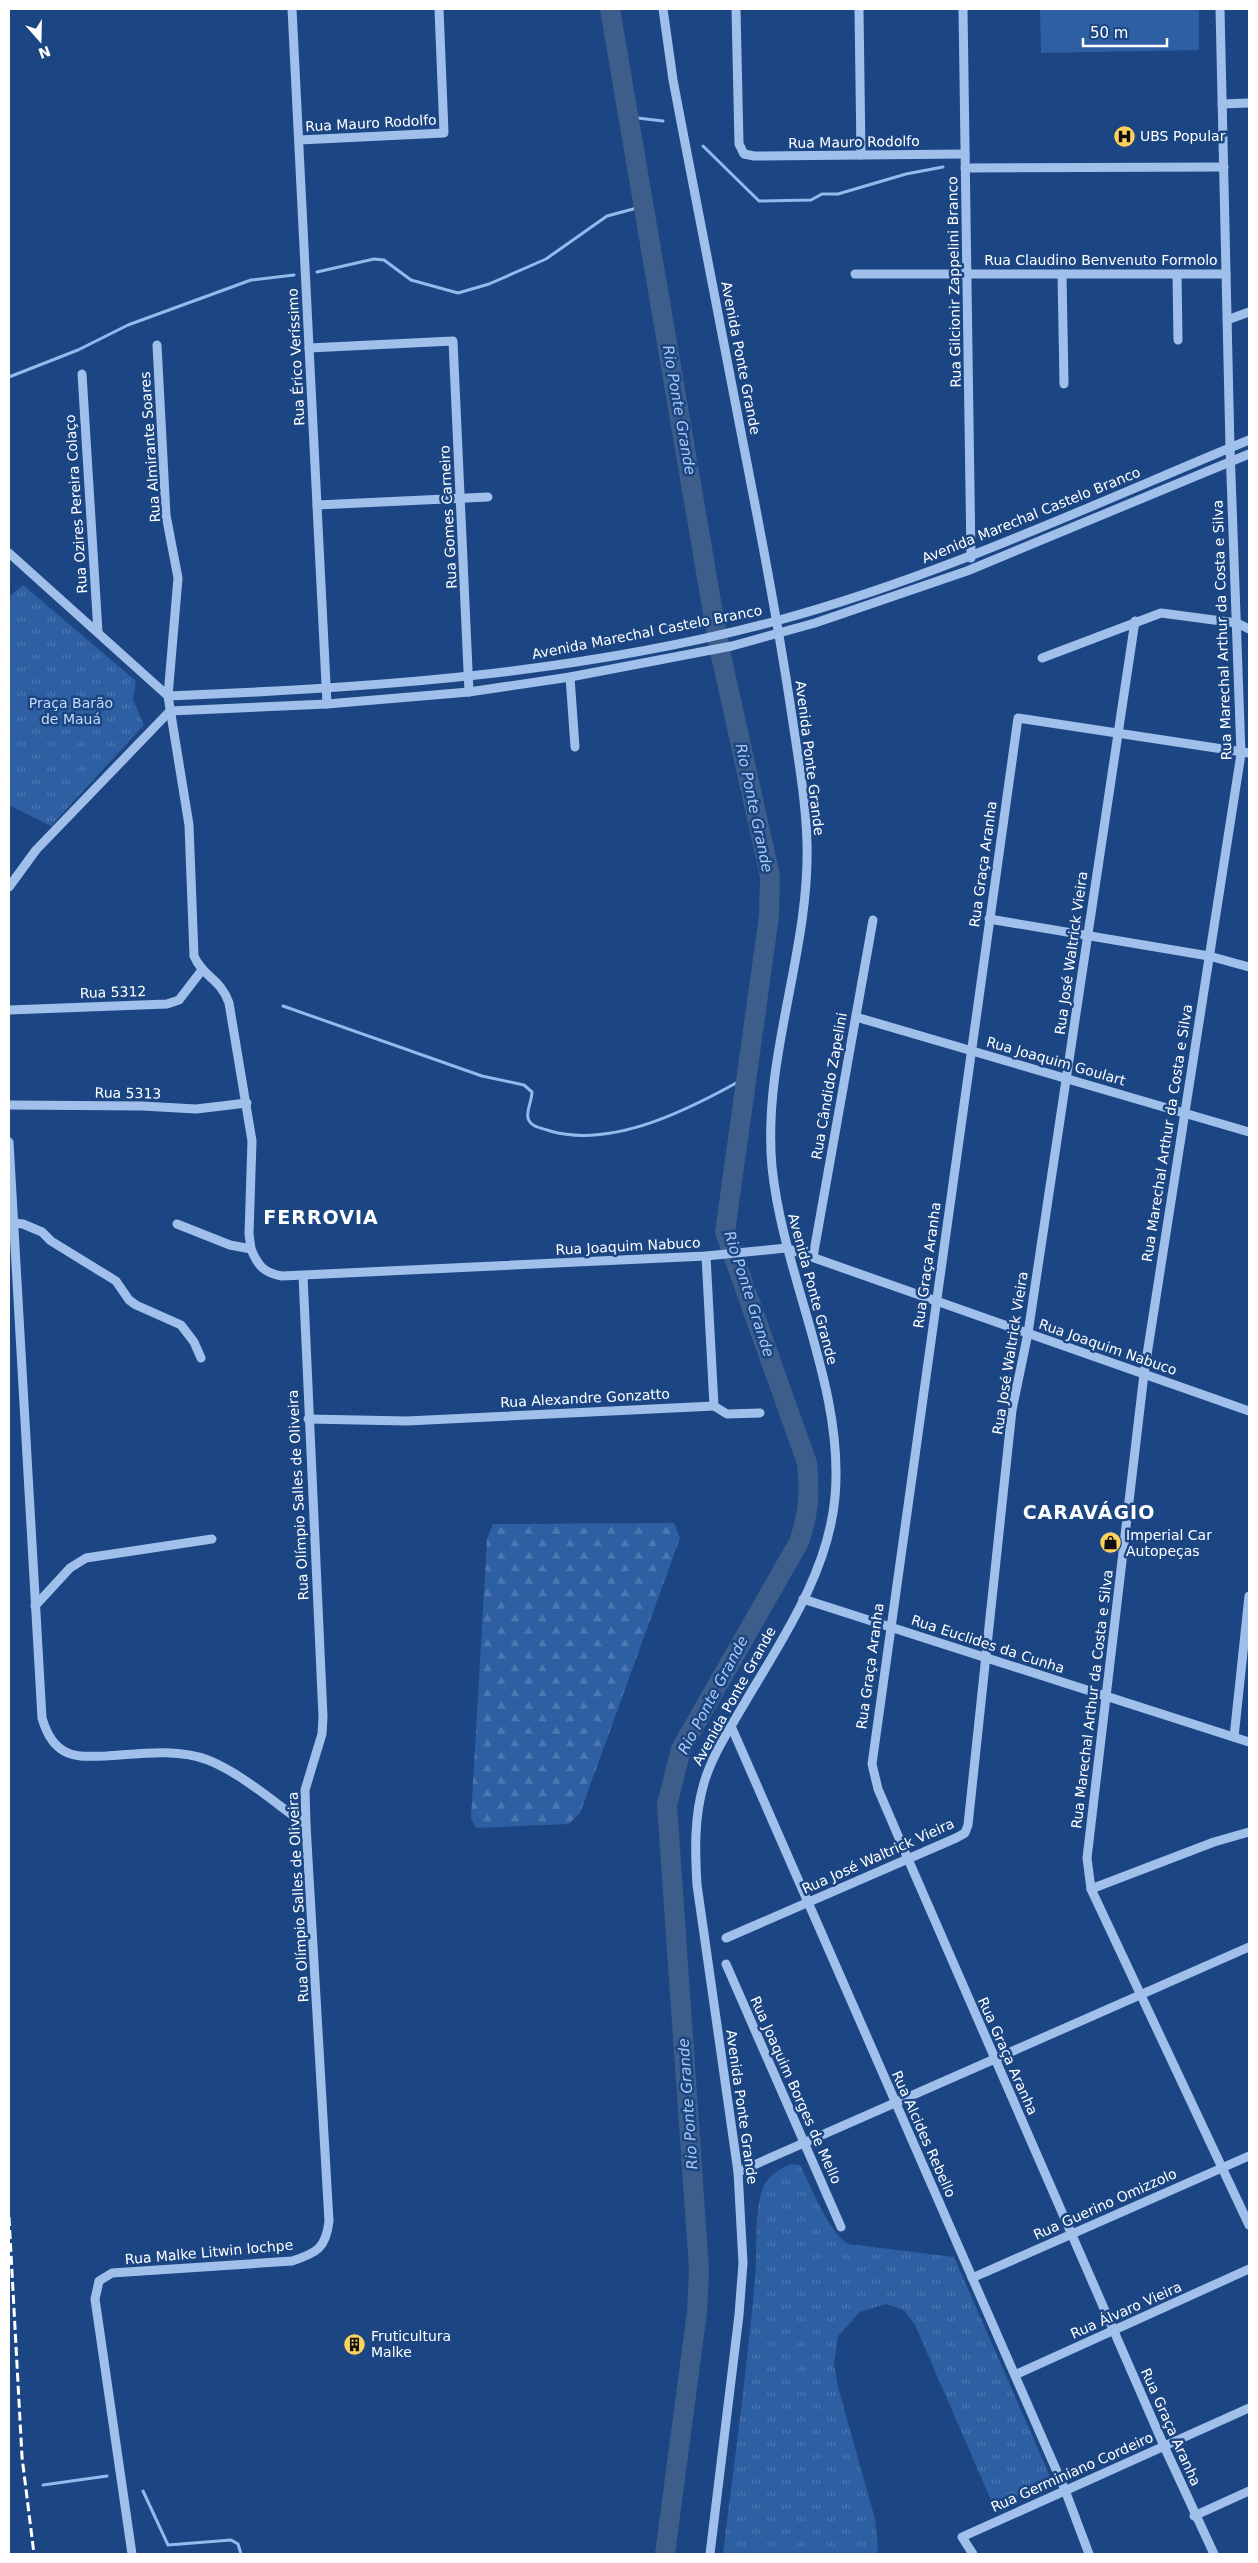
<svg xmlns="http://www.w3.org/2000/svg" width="1258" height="2563" viewBox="0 0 1258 2563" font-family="'DejaVu Sans',sans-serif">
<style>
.grass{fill:url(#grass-tufts)}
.forest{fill:url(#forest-firs)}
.pitch{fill:#2e5fa2}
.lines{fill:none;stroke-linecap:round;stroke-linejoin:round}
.stream{stroke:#93baed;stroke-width:3}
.river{stroke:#3d5d8a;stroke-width:20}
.minor{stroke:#a0c0eb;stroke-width:9}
.rail{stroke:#fff;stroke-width:3;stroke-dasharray:9 4;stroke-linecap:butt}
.labels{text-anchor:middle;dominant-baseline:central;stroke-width:5;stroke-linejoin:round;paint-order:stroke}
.street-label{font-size:14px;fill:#fff;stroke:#1b4683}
.poi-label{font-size:14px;fill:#fff;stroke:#1b4683;text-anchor:start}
.park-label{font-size:14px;fill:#c5dbf8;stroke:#1b4683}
.water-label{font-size:15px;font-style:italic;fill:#accaf2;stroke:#1b4683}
.district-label{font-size:19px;font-weight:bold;letter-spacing:1px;fill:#fff;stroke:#1b4683}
</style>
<defs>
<pattern id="grass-tufts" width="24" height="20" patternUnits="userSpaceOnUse" patternTransform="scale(1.25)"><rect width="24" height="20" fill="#2e5fa2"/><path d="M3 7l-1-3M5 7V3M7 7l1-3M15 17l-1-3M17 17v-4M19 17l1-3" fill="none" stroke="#4d77b0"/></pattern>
<pattern id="forest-firs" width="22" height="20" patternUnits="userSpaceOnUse" patternTransform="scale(1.25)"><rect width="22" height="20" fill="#2e5fa2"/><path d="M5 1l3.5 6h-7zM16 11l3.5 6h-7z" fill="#4d77b0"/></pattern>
</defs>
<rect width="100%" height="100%" fill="#1b4683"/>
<!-- grass -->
<g class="grass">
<polygon points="23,585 136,681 133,700 144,725 51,826 9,805 9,597"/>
<path d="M791,2164l9,1c12,23 27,65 48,79l106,13 98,224 -58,26 -79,-182 -11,-15 -18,-6 -26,8 -22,24 -4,28 4,23 37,132 3,29 -2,6h-153c11,-91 24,-183 32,-275 3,-29 -2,-63 8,-91 4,-12 16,-19 28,-24z"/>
</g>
<!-- forest -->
<polygon class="forest" points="674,1523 680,1538 580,1813 569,1824 476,1828 471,1818 487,1539 493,1524"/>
<!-- pitch -->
<polygon class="pitch" points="1040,9 1199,9 1199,50 1041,53"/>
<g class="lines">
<!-- stream -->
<g class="stream">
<polyline points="629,117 663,121"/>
<polyline points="703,146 759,201 811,200 822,194 838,194 906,174 943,167"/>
<polyline points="317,272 374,259 384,260 411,280 458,293 489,284 546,259 607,216 637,208 643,202"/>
<polyline points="9,377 78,350 128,325 251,280 294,275"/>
<path d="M283,1006l199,70 42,9 8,7c0,8 -6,20 -4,26 2,9 14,10 22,13 64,18 142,-23 197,-54"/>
<polyline points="43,2485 107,2476"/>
<polyline points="143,2491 168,2545 231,2540 238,2544 241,2554"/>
</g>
<!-- river -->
<path class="river" d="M610,9l108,633 52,234 -1,40 -44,316 82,231c3,30 2,50 -8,79l-118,207 -14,56 32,464 -2,43 -32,242"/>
<!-- minor -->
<g class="minor">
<polyline points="292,9 327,704"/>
<path d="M663,9l10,71c28,147 57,294 85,440 13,68 25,135 35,203 6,40 13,80 14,120 3,110 -45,214 -35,324 11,109 73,221 63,330 -7,80 -59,151 -98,219 -13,22 -26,43 -33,67 -10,34 -9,68 -7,102l41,287 5,91 -4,52 -29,239"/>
<polyline points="736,9 739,144 744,154 754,156 965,154"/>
<polyline points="859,9 861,155"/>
<polyline points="963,9 971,558"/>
<polyline points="1220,9 1230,448 1241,754 1144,1374 1087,1858 1091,1889 1249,2225"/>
<polyline points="1222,104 1249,103"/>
<polyline points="299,140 444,133 439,9"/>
<polyline points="965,168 1224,167"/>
<polyline points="855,274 1226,274"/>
<polyline points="1062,274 1064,384"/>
<polyline points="1177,274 1178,340"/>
<polyline points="1227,320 1249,312"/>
<path d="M157,345l9,170 12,63 -10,118 21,129 5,131c9,21 27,23 35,47l23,138 -3,93 2,15"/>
<polyline points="309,348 453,341 469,692"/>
<polyline points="82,374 98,632"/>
<polyline points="317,505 488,497"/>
<polyline points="9,553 168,696"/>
<polyline points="1042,658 1161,613 1237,623 1249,629"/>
<polyline points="570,677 575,747"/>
<path d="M168,696c205,-8 409,-22 608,-75 163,-44 318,-117 473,-181"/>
<polyline points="170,711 327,704 469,692 570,677 732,646 815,623 967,571 1249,454"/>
<polyline points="9,887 36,850 170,711"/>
<polyline points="989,919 1209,956 1249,967"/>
<polyline points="9,1010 167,1004 179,1000 202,970"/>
<polyline points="856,1017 1249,1132"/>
<polyline points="9,1105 142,1106 196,1109 247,1103"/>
<path d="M9,1142l33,576c4,14 11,29 26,35 11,5 26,3 38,3 32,-2 71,-8 102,4 33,13 68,44 98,65"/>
<polyline points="13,1223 23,1224 42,1232 51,1241 116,1281 129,1300 136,1305 181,1325 194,1342 201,1358"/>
<path d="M177,1224l53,21 21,4c7,17 13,24 31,27l424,-20 80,-8 463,163"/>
<polyline points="813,1257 873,920"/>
<polyline points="714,1406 727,1414 760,1413"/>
<polyline points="308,1419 407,1421 714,1406 706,1256"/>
<polyline points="803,1599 1249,1742"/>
<polyline points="35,1606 70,1568 86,1558 212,1539"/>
<polyline points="731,1726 1065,2490 1089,2554"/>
<polyline points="1234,1737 1249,1596"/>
<polyline points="1091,1889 1214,1842 1249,1832"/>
<polyline points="726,1938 956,1838 965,1833 968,1825 1012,1410 1028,1333 1135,621"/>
<polyline points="726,1964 841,2227"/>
<polyline points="738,2172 1249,1947"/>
<polyline points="972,2278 1249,2156"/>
<polyline points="1015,2375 1249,2269"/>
<polyline points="1194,2516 1249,2491"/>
<path d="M132,2554l-37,-255 4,-18 13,-8 180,-12c25,-8 34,-13 37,-40l-23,-396 -1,-35 17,-56 1,-17 -20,-441"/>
<polyline points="973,2554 962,2537 1249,2408"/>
<polyline points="1214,2554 1164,2446 908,1859 878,1789 872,1764 1018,718 1249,753"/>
</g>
<!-- rail -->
<polyline class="rail" points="9,2217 22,2457 34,2554"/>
</g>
<!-- icons -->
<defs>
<symbol id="hospital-disc" viewBox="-11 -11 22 22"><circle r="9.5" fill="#fcd25d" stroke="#1b4683"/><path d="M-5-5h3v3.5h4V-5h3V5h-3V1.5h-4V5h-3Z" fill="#111"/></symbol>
<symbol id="shop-disc" viewBox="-11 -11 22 22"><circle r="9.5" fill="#fcd25d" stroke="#1b4683"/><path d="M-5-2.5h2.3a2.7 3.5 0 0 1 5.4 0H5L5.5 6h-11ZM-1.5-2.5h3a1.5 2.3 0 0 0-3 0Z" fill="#111"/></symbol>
<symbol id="building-disc" viewBox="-11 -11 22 22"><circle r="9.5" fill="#fcd25d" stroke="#1b4683"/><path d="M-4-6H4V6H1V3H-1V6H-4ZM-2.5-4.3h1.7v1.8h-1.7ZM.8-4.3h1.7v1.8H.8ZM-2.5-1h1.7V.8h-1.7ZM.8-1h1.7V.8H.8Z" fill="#111"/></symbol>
</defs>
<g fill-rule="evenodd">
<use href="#hospital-disc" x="1112" y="124" width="25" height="25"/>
<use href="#shop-disc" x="1098" y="1530" width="25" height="25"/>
<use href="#building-disc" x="342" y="2332" width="25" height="25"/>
</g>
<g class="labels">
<!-- street labels -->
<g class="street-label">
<text transform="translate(371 123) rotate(-3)">Rua Mauro Rodolfo</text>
<text transform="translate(854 142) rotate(-1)">Rua Mauro Rodolfo</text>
<text x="1101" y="260">Rua Claudino Benvenuto Formolo</text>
<text transform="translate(954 282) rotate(-91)">Rua Gilcionir Zappelini Branco</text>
<text transform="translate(296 357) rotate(-93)">Rua Érico Veríssimo</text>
<text transform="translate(741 358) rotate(79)">Avenida Ponte Grande</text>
<text transform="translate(150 447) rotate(-94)">Rua Almirante Soares</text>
<text transform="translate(76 504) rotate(-94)">Rua Ozires Pereira Colaço</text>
<text transform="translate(1031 515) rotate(-22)">Avenida Marechal Castelo Branco</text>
<text transform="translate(448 517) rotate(-93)">Rua Gomes Carneiro</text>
<text transform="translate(1222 630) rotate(-92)">Rua Marechal Arthur da Costa e Silva</text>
<text transform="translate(647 632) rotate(-11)">Avenida Marechal Castelo Branco</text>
<text transform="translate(810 758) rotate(83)">Avenida Ponte Grande</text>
<text transform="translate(983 864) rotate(-82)">Rua Graça Aranha</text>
<text transform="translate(1071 953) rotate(-82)">Rua José Waltrick Vieira</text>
<text transform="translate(113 992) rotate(-2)">Rua 5312</text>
<text transform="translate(1056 1061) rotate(16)">Rua Joaquim Goulart</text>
<text transform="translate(829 1086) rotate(-80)">Rua Cândido Zapelini</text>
<text transform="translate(128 1093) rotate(1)">Rua 5313</text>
<text transform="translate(1167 1133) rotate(-81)">Rua Marechal Arthur da Costa e Silva</text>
<text transform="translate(628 1246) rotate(-3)">Rua Joaquim Nabuco</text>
<text transform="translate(927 1265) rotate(-82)">Rua Graça Aranha</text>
<text transform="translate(813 1289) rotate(75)">Avenida Ponte Grande</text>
<text transform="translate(1108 1347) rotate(19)">Rua Joaquim Nabuco</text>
<text transform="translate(1010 1353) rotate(-81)">Rua José Waltrick Vieira</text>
<text transform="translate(585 1398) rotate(-3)">Rua Alexandre Gonzatto</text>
<text transform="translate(298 1495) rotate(-93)">Rua Olímpio Salles de Oliveira</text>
<text transform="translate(988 1644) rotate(18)">Rua Euclides da Cunha</text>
<text transform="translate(870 1666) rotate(-82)">Rua Graça Aranha</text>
<text transform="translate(734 1696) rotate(-61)">Avenida Ponte Grande</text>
<text transform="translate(1092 1699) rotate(-83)">Rua Marechal Arthur da Costa e Silva</text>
<text transform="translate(878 1856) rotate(-24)">Rua José Waltrick Vieira</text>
<text transform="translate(298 1897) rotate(-93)">Rua Olímpio Salles de Oliveira</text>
<text transform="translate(1008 2056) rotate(66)">Rua Graça Aranha</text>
<text transform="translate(796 2090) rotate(66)">Rua Joaquim Borges de Mello</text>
<text transform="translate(742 2107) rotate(82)">Avenida Ponte Grande</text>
<text transform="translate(924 2134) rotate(66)">Rua Alcides Rebello</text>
<text transform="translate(1105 2204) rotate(-24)">Rua Guerino Omizzolo</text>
<text transform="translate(209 2252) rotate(-5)">Rua Malke Litwin Iochpe</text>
<text transform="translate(1126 2310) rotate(-24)">Rua Álvaro Vieira</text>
<text transform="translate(1171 2427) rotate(66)">Rua Graça Aranha</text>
<text transform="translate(1072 2472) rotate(-24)">Rua Germiniano Cordeiro</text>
</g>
<!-- poi labels -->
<g class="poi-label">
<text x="1140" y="136">UBS Popular</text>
<text x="1126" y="1535">Imperial Car<tspan x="1126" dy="16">Autopeças</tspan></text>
<text x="371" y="2336">Fruticultura<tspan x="371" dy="16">Malke</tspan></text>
</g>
<!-- park labels -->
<g class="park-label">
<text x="71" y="703">Praça Barão<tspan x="71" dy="16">de Mauá</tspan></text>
</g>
<!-- water labels -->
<g class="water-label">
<text transform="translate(679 410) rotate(80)">Rio Ponte Grande</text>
<text transform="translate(754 808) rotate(78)">Rio Ponte Grande</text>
<text transform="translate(749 1294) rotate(72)">Rio Ponte Grande</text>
<text transform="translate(713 1695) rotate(-62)">Rio Ponte Grande</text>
<text transform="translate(688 2104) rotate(-94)">Rio Ponte Grande</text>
</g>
<!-- district labels -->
<g class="district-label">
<text x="321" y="1217">FERROVIA</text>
<text x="1089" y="1512">CARAVÁGIO</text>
</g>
</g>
<!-- border -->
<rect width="1258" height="2563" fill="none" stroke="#ffffff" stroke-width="20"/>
<!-- north arrow -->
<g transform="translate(40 40) rotate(160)" stroke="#1b4683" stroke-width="4" paint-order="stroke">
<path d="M0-4L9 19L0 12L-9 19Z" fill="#ffffff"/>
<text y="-8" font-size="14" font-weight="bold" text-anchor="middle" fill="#ffffff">N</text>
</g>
<!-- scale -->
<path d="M1083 38v8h84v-8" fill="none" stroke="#ffffff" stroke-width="2.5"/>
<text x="1090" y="38" font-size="15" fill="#ffffff" stroke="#1b4683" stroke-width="4" paint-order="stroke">50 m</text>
</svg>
